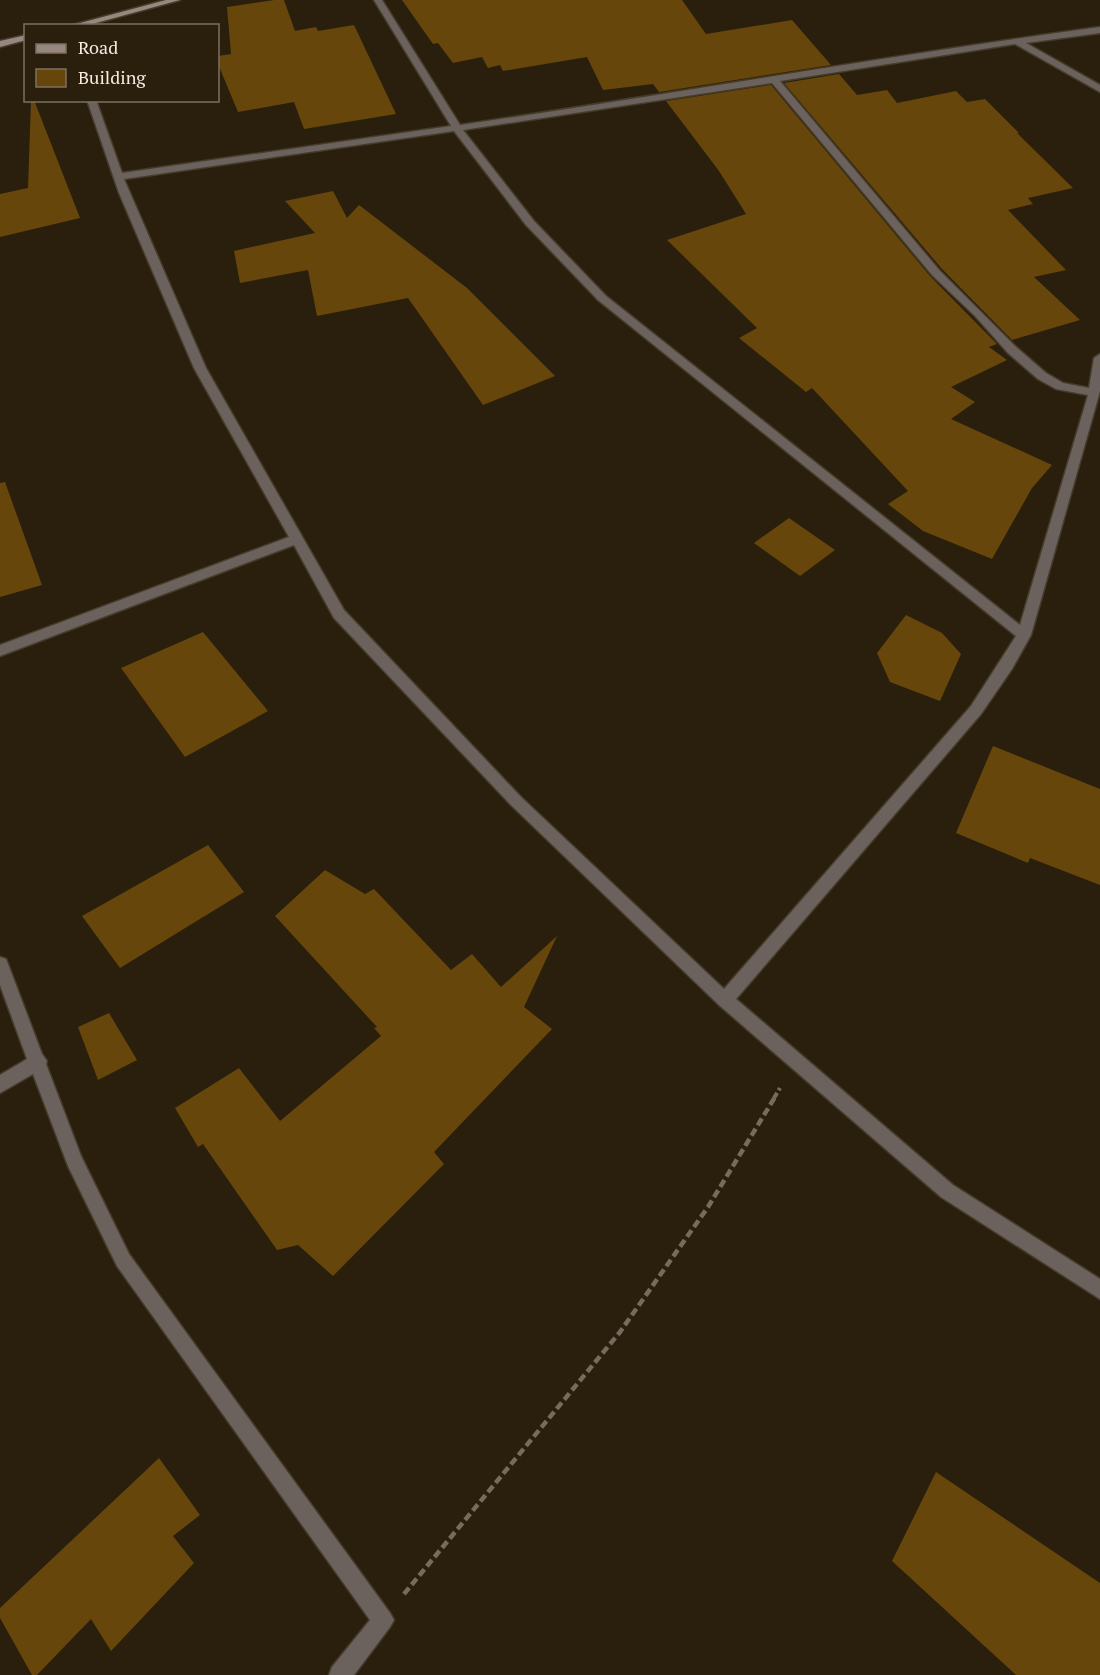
<svg xmlns="http://www.w3.org/2000/svg" width="1100" height="1675" viewBox="0 0 1100 1675" font-family="'PT Serif',serif">
<style>
.building{fill:#66460b}
.lines{fill:none;stroke-linecap:round;stroke-linejoin:round}
.street-casing{stroke:#463c2b;stroke-width:3}
.secondary-casing{stroke:#463c2b;stroke-width:3}
.path-far1{stroke:#766c5d;stroke-width:4;stroke-dasharray:6 3;stroke-linecap:butt}
.path{stroke:#766c5d;stroke-width:4.5;stroke-dasharray:8 4;stroke-linecap:butt}
.street{fill:#6c625d;fill-rule:evenodd}
.secondary{fill:#97877f;fill-rule:evenodd}
</style>
<rect width="100%" height="100%" fill="#2a1f0d"/>
<!-- building -->
<g class="building">
<polygon points="274,0 284,0 295,31 316,27 318,31 354,25 396,114 304,129 294,102 238,112 218,64 218,56 231,54 227,7"/>
<polygon points="402,0 682,0 706,34 792,20 831,65 659,92 653,84 603,90 587,57 503,71 500,65 488,68 482,57 453,63 438,43 433,44"/>
<polygon points="839,74 857,95 887,90 897,103 956,91 967,102 985,99 1019,133 1017,133 1073,188 1028,198 1033,204 1008,210 1066,270 1034,277 1080,320 1012,340 942,269 784,83"/>
<polygon points="771,85 930,276 997,344 989,347 1007,360 951,387 975,402 951,419 1052,465 1032,488 992,559 923,531 888,504 908,491 812,388 806,392 739,338 757,328 667,240 746,214 719,171 666,101"/>
<polygon points="31,100 34,100 80,218 0,237 0,194 28,188"/>
<polygon points="333,191 347,218 359,205 467,288 555,376 483,405 408,298 317,316 308,270 240,283 234,251 315,233 285,201"/>
<polygon points="5,482 42,585 0,597 0,483"/>
<polygon points="789,518 835,550 800,576 754,543"/>
<polygon points="906,615 942,633 961,654 940,701 890,682 877,653"/>
<polygon points="203,632 268,711 185,757 121,668"/>
<polygon points="993,746 1100,789 1100,885 1030,858 1028,863 956,833"/>
<polygon points="208,845 244,892 120,968 82,916"/>
<polygon points="325,870 365,894 374,889 451,970 472,954 501,987 557,936 524,1007 552,1029 434,1152 444,1164 333,1276 298,1245 277,1250 203,1144 198,1147 175,1108 239,1068 280,1121 381,1036 374,1028 377,1027 275,916"/>
<polygon points="109,1013 137,1060 98,1080 78,1027"/>
<polygon points="159,1458 200,1515 173,1536 194,1563 111,1651 91,1619 37,1675 32,1675 0,1618 0,1608"/>
<polygon points="936,1472 1100,1583 1100,1675 1016,1675 892,1561"/>
</g>
<g class="lines">
<defs>
<g id="street">
<path d="M374,0h8l78,125c213,-31 426,-69 640,-98v6l-74,10 74,42v7l-85,-48 -235,37 160,190 76,76 30,26 17,10 26,5 5,-30 6,-4v37l-69,244 -19,34 -31,45 -245,285 217,186 147,94v20l-159,-102 -222,-192 -208,-200 -177,-187 -40,-73 -294,111v-11l289,-108 -95,-169 -75,-175 -32,-93h9l26,73 329,-47zM772,83l160,192 43,41 33,37 30,26 18,10 32,6 -68,230 -414,-329 -72,-75 -71,-91zM454,131l72,94 72,75 418,336 -45,70 -247,283 -203,-192 -177,-187 -138,-242 -82,-189z"/>
<polygon points="0,957 6,959 8,964 42,1054 47,1061 46,1064 81,1156 129,1254 390,1613 394,1620 390,1627 354,1675 329,1675 332,1667 370,1620 117,1266 68,1166 33,1074 0,1093 0,1075 27,1059 0,985"/>
</g>
<g id="secondary">
<polygon points="166,0 180,0 85,26 69,26"/>
<polygon points="26,35 26,40 0,47 0,41"/>
</g>
</defs>
<!-- street casing -->
<use href="#street" class="street-casing"/>
<!-- secondary casing -->
<use href="#secondary" class="secondary-casing"/>
<!-- path-far1 -->
<polyline class="path-far1" points="774,1098 780,1088"/>
<!-- path -->
<polyline class="path" points="404,1594 620,1332 708,1207 775,1097"/>
<!-- street -->
<use href="#street" class="street"/>
<!-- secondary -->
<use href="#secondary" class="secondary"/>
</g>
<!-- legend -->
<rect x="24" y="24" width="195" height="78" fill="#2a1f0d" stroke="#7b7162" stroke-width="1.5"/>
<rect x="36" y="44" width="30" height="9" fill="#97877f" stroke="#7b7162" stroke-width="1.5"/>
<text x="78" y="54" font-size="18" fill="#f4ece1">Road</text>
<rect x="36" y="69" width="30" height="18" fill="#66460b" stroke="#7b7162" stroke-width="1.5"/>
<text x="78" y="84" font-size="18" fill="#f4ece1">Building</text>
</svg>
